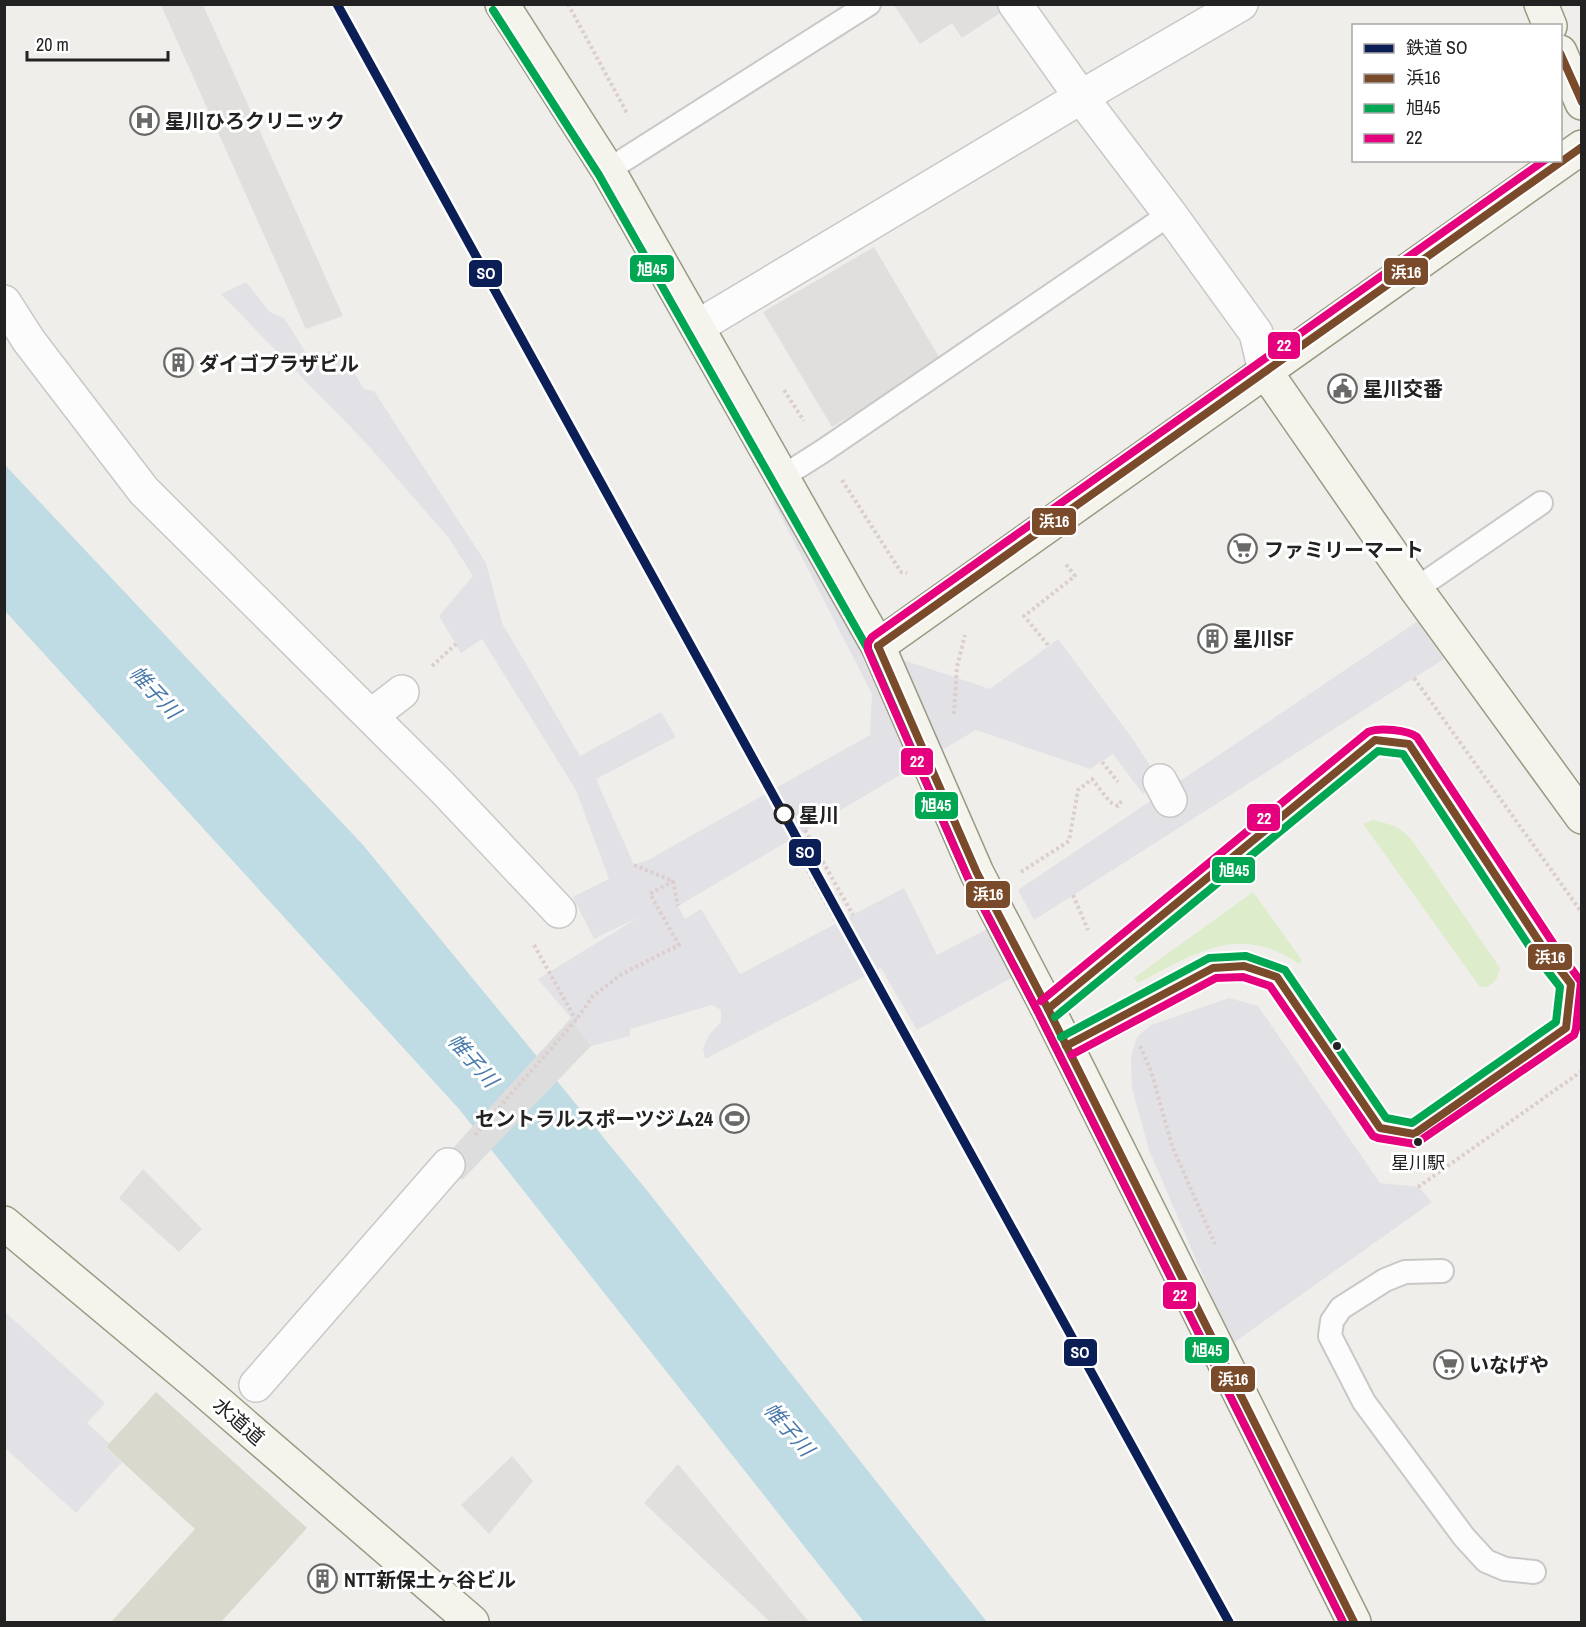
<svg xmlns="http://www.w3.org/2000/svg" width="1586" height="1627" viewBox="0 0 1586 1627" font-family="'Archivo Narrow','Noto Sans JP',sans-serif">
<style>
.construction{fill:#d9d9cd}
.grass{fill:#ddeccb}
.parking{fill:#e0dfde}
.plaza{fill:#e2e1e5}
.water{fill:#bfdbe3}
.pier{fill:#dedddd}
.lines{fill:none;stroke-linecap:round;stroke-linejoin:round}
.lane-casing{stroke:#c9c8c7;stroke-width:26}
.street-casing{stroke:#c9c8c7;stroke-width:36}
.secondary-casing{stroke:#999a82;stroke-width:36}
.path{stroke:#dccecd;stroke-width:4;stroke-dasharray:3 3;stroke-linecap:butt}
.lane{stroke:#fdfcfc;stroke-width:22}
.street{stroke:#fdfcfc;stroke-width:33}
.secondary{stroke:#f4f4ed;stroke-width:33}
.bus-1-casing{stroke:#fff;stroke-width:12}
.bus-2-casing{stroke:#fff;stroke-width:12}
.bus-3-casing{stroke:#fff;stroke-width:12}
.bus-1{stroke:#7a4b2a;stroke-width:8}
.bus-2{stroke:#00a651;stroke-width:8}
.bus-3{stroke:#e5007d;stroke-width:8}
.rail-1-casing{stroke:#fff;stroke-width:14}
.rail-1{stroke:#0c1e56;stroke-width:9}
.stop-dot{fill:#fff;stroke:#222;stroke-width:3}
.bus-dot{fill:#222;stroke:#fff;stroke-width:2}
.labels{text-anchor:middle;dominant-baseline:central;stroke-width:6;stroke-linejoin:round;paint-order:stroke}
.bus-label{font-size:18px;fill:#222;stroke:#fff}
.poi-label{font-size:20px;font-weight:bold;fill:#222;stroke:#fff;text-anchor:start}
.stop-label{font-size:20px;font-weight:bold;fill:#222;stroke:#fff;text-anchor:start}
.street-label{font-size:20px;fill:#222;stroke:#fff}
.water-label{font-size:21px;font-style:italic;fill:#4a7aab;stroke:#fff}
.line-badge{stroke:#fff;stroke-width:2}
.badge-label{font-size:16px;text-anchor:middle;font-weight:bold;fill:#fff}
</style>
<rect width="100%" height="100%" fill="#f0eeeb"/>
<!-- construction -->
<polygon class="construction" points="156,1392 307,1528 221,1622 111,1622 195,1529 106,1447"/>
<!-- grass -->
<g class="grass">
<path d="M1373,820c20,5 28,7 41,23l86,125c-2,10 -8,21 -20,19l-117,-163z"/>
<path d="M1253,892l49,68 -3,4c-61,-42 -104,-10 -161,19l-4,-5z"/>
</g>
<!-- parking -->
<g class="parking">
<polygon points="161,5 203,5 343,316 306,329"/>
<polygon points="894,5 999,5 1003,11 962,38 952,23 920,44"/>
<polygon points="874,247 942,362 832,427 763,312"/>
<polygon points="143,1169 202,1229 179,1252 119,1198"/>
<polygon points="512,1456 533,1481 489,1534 461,1505"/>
<polygon points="678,1464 809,1622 770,1622 644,1503"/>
</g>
<!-- plaza -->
<g class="plaza">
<polygon points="246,282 270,312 284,318 311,361 328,351 344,356 364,389 374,391 486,563 502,623 580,756 661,712 676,737 596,779 634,865 650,859 870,735 872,694 773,501 800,489 900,659 990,689 1058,639 1132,738 1160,781 1143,794 1113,754 1090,769 976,730 678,906 685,919 701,909 740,974 904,888 937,955 991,927 1015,976 917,1030 881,968 705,1059 703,1048 709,1035 721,1022 721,1010 712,1005 630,1029 630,1036 591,1046 571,1018 538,979 639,917 594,939 573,897 609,879 576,790 482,639 461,653 439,616 473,576 448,537 367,444 221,294"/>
<polygon points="1418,621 1444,659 1034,920 1018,890"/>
<polygon points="1229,998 1258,1006 1380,1183 1418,1187 1432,1202 1232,1344 1149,1150 1132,1088 1131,1057 1137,1037 1151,1025"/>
<polygon points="5,1312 105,1403 87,1423 109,1443 106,1448 122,1462 76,1513 5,1448"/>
</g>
<!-- water -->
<polygon class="water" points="4,464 363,845 645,1188 987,1622 864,1622 459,1109 5,611"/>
<!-- pier -->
<polygon class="pier" points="571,1018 591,1046 462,1180 443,1159"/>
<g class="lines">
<defs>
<g id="lane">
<polyline points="608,170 869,4"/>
<polyline points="782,477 823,451 1170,214"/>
<polyline points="1416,589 1541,503"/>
<polyline points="1048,1009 1375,740 1409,744 1544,949 1571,984 1566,1028 1414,1134 1380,1128 1277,977 1244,966 1213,968 1066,1046"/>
<polyline points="1442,1271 1405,1272 1385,1280 1341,1308 1332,1321 1330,1336 1364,1402 1464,1537 1486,1561 1505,1569 1534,1572"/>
</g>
<g id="street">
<polyline points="1015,4 1081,97 1170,214 1256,333 1265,371"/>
<polyline points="4,302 29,341 144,491 441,786 559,911"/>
<polyline points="697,327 1081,97 1241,4"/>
<polyline points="371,716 402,692"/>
<polyline points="1160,781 1170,800"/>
<polyline points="256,1385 448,1165"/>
</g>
<g id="secondary">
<polyline points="502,4 608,170 878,646 977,873 1048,1009 1354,1622"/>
<polyline points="1541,4 1550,26"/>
<polyline points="1560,52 1582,103"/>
<polyline points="1265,371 1416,589 1582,817"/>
<polyline points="878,646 1582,147"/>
<polyline points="4,1223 193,1381 472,1622"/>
</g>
</defs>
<!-- lane casing -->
<use href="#lane" class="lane-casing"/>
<!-- street casing -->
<use href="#street" class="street-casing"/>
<!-- secondary casing -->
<use href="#secondary" class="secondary-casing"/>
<!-- path -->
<g class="path">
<polyline points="568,4 628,115"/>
<polyline points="784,390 804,421"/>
<polyline points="842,480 901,572 907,573"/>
<polyline points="1048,645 1024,616 1075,576 1065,563"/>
<polyline points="432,666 456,644"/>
<polyline points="1414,678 1582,913"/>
<polyline points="954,714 957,667 965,635"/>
<polyline points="1102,762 1118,782"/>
<polyline points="805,830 853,915"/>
<polyline points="790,839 837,923"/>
<polyline points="634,865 673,881 678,906"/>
<polyline points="1021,872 1069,841 1078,790 1092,779 1110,802 1118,806 1123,799"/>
<polyline points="1073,895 1088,930"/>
<polyline points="534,945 576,1020"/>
<polyline points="1140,1046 1151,1071 1172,1146 1215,1244"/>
<polyline points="475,1135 576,1020 593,996 622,974 679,945 650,894 673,881"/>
<polyline points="1418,1187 1582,1071"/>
</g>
<!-- lane -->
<use href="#lane" class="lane"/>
<!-- street -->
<use href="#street" class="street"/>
<!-- secondary -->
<use href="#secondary" class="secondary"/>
<defs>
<g id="bus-1">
<polyline points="1560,53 1582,102"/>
<polyline points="878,646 977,873 1048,1009 1354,1622"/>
<polyline points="878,646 1582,147"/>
<polyline points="1048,1009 1375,740 1409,744 1544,949 1571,984 1566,1028 1414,1134 1380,1128 1277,977 1244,966 1213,968 1066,1046"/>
</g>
<g id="bus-2">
<polyline points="493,10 599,175 869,651 968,878 1039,1014 1343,1622"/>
<polyline points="1055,1017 1378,751 1403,754 1535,955 1560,987 1556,1022 1412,1123 1386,1118 1285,970 1246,956 1209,958 1061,1037"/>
</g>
<g id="bus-3">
<path d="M1041,1001l327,-269c11,-5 40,-2 49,5l136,206 28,39 -5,47 -2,6 -159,109 -37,-6 -5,-2 -103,-150 -27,-9 -27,1 -145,77"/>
<polyline points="1343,1622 1039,1014 968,878 868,650 868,643 872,637 1545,160"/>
</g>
</defs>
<!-- bus-1 casing -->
<use href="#bus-1" class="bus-1-casing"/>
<!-- bus-2 casing -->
<use href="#bus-2" class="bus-2-casing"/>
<!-- bus-3 casing -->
<use href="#bus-3" class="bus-3-casing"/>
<!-- bus-1 -->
<use href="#bus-1" class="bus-1"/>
<!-- bus-2 -->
<use href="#bus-2" class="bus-2"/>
<!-- bus-3 -->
<use href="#bus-3" class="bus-3"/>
<defs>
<polyline id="rail-1" points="337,4 1229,1622"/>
</defs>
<!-- rail-1 casing -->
<use href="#rail-1" class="rail-1-casing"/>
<!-- rail-1 -->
<use href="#rail-1" class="rail-1"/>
</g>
<!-- icons -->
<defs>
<symbol id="hospital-ring" viewBox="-11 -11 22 22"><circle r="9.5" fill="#fff" stroke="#6a6968" stroke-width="1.5"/><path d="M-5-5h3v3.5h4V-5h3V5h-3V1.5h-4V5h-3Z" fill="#6a6968"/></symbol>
<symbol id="building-ring" viewBox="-11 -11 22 22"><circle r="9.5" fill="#fff" stroke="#6a6968" stroke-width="1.5"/><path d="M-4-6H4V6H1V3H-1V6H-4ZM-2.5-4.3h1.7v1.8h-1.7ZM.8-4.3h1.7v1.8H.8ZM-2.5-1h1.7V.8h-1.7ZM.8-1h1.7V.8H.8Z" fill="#6a6968"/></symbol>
<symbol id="civic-ring" viewBox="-11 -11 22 22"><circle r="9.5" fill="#fff" stroke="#6a6968" stroke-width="1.5"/><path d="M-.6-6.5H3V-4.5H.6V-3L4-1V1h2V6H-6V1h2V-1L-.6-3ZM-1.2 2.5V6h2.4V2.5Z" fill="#6a6968"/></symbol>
<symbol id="supermarket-ring" viewBox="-11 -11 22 22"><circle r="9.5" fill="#fff" stroke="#6a6968" stroke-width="1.5"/><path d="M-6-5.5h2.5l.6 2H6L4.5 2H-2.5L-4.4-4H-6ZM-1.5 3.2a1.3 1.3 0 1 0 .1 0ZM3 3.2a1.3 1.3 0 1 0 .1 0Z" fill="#6a6968"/></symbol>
<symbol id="stadium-ring" viewBox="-11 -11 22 22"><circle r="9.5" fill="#fff" stroke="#6a6968" stroke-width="1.5"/><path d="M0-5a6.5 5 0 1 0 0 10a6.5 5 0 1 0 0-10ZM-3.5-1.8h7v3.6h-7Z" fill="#6a6968"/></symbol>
</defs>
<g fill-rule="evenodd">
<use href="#hospital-ring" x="128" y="104" width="33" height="33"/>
<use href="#building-ring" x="162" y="346" width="33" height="33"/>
<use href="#civic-ring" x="1326" y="372" width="33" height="33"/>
<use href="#supermarket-ring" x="1226" y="532" width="33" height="33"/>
<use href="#building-ring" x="1196" y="622" width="33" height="33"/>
<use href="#stadium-ring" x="718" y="1102" width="33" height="33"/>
<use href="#supermarket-ring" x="1432" y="1348" width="33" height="33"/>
<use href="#building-ring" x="306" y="1562" width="33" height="33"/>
</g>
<!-- markers -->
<circle class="stop-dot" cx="784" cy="814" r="9"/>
<g class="bus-dot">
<circle cx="1337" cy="1046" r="5"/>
<circle cx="1418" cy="1142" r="5"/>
</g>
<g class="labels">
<!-- bus labels -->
<g class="bus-label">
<text x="1418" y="1162">星川駅</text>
</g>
<!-- poi labels -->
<g class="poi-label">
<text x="165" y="120">星川ひろクリニック</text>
<text x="199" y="363">ダイゴプラザビル</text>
<text x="1363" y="388">星川交番</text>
<text x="1264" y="549">ファミリーマート</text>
<text x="1233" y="638">星川SF</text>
<text x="713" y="1118" text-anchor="end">セントラルスポーツジム24</text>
<text x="1469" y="1364">いなげや</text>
<text x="344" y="1579">NTT新保土ヶ谷ビル</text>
</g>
<!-- stop labels -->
<g class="stop-label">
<text x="799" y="814">星川</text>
</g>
<!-- street labels -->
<g class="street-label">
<text transform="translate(239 1421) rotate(41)">水道道</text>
</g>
<!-- water labels -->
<g class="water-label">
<text transform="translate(155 692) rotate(47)">帷子川</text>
<text transform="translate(473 1060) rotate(49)">帷子川</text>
<text transform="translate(789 1429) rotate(49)">帷子川</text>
</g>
</g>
<g class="line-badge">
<rect x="629" y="254" width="46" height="29" rx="6" fill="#00a651"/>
<rect x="1383" y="257" width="46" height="29" rx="6" fill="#7a4b2a"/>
<rect x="468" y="259" width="35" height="29" rx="6" fill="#0c1e56"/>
<rect x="1267" y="331" width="34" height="29" rx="6" fill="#e5007d"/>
<rect x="1031" y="507" width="46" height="29" rx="6" fill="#7a4b2a"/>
<rect x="900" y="747" width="34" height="29" rx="6" fill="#e5007d"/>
<rect x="914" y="791" width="45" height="29" rx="6" fill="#00a651"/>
<rect x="1246" y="803" width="35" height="29" rx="6" fill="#e5007d"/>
<rect x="788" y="838" width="34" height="29" rx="6" fill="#0c1e56"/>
<rect x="1211" y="856" width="45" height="28" rx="6" fill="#00a651"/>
<rect x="965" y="880" width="46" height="29" rx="6" fill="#7a4b2a"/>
<rect x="1527" y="943" width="46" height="28" rx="6" fill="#7a4b2a"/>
<rect x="1162" y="1281" width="35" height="29" rx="6" fill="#e5007d"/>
<rect x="1184" y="1336" width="46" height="28" rx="6" fill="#00a651"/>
<rect x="1063" y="1338" width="35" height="29" rx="6" fill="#0c1e56"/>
<rect x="1210" y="1365" width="46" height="28" rx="6" fill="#7a4b2a"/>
</g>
<g class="badge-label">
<text x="652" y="275">旭45</text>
<text x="1406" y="278">浜16</text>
<text x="486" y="279">SO</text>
<text x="1284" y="351">22</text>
<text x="1054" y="527">浜16</text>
<text x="917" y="767">22</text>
<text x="936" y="811">旭45</text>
<text x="1264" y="824">22</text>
<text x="805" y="858">SO</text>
<text x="1234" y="876">旭45</text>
<text x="988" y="900">浜16</text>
<text x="1550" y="963">浜16</text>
<text x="1180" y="1301">22</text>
<text x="1207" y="1356">旭45</text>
<text x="1080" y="1358">SO</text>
<text x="1233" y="1385">浜16</text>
</g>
<!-- border -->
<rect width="1586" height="1627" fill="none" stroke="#222222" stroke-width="12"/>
<!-- legend -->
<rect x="1352" y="24" width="210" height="138" fill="#ffffff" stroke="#a7a7a7" stroke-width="1.5"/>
<rect x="1364" y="44" width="30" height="9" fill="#0c1e56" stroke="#a7a7a7" stroke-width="1.5"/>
<text x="1406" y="54" font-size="18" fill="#222222">鉄道 SO</text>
<rect x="1364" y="74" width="30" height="9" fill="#7a4b2a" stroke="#a7a7a7" stroke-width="1.5"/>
<text x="1406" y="84" font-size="18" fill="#222222">浜16</text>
<rect x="1364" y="104" width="30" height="9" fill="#00a651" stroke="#a7a7a7" stroke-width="1.5"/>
<text x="1406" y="114" font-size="18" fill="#222222">旭45</text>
<rect x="1364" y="134" width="30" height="9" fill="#e5007d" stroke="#a7a7a7" stroke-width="1.5"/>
<text x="1406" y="144" font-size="18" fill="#222222">22</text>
<!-- scale -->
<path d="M27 51v9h141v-9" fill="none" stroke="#222222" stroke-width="3"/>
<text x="36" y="51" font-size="18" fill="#222222" stroke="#ffffff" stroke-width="4.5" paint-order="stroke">20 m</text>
</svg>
